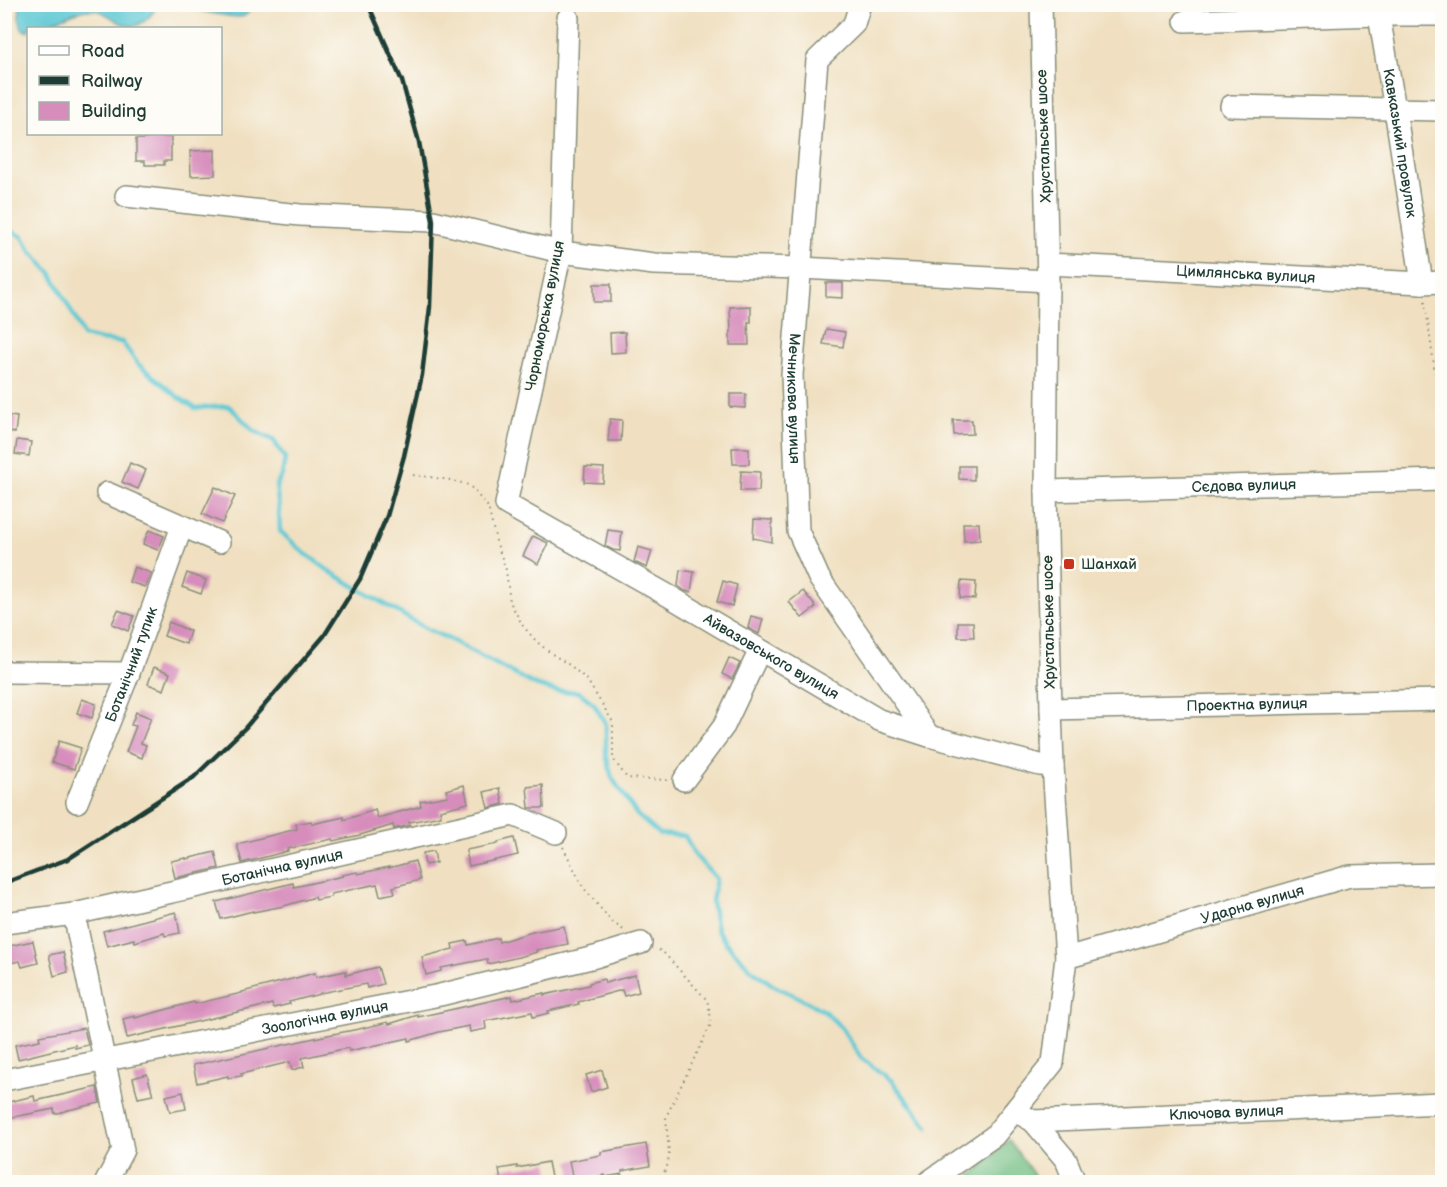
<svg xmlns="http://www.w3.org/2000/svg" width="1447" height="1187" viewBox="0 0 1447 1187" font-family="'Balsamiq Sans',sans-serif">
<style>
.forest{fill:#74be84;stroke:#4a7e5c;stroke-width:1.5}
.water{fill:#5bc7d3;stroke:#3d8284;stroke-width:1.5}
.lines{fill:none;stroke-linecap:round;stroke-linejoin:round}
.stream{stroke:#5bc7d3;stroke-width:4.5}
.building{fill:#d78dbc}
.minor-casing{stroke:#888e7a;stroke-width:24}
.path{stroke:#888e7a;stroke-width:2;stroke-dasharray:1.5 4.5;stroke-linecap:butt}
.minor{stroke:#fff;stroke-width:21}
.rail{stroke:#1f3d34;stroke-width:4.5}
.poi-dot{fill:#c8321e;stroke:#fdfcf7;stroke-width:2}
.labels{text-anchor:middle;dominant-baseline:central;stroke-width:6;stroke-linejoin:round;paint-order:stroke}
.street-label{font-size:15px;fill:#1f3d34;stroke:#fdfcf7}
.poi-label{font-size:15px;fill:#1f3d34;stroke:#fdfcf7;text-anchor:start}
</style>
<rect width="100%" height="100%" fill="#fdfcf7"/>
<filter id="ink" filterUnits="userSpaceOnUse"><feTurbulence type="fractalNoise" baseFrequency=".0167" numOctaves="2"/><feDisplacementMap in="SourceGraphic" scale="12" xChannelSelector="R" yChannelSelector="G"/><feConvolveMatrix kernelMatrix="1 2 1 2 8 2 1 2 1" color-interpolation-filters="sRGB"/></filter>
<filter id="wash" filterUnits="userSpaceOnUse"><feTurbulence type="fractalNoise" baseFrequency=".008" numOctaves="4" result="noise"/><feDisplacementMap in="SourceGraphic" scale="24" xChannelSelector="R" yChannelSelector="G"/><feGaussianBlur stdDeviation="1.35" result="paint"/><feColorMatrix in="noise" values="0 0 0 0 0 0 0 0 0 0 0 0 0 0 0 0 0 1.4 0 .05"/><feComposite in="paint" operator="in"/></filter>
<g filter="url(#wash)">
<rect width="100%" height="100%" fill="#f0e0c1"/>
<!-- forest -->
<polygon class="forest" points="1009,1140 1039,1182 959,1182 975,1173"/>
<!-- water -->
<g class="water">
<path d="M20,5v-1l138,1c-6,9 -12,18 -24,21 -13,2 -26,-14 -38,-16 -25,-2 -44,18 -68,18v4l-6,-3 -3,-11z"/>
<path d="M252,5c-1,4 -3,8 -8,11 -9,4 -57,-8 -68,-11z"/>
</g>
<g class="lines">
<!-- stream -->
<polyline class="stream" points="4,227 23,237 30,250 51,273 77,322 83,336 101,340 122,342 138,364 178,397 195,408 229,406 254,431 273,440 285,458 282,475 276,485 279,509 280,531 302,551 329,571 425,628 451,640 535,685 555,691 579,692 594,704 606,724 606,755 612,778 637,815 659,834 685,836 694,854 716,879 712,902 717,930 726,943 751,969 774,986 798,997 824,1011 842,1028 861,1058 891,1080 928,1127"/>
</g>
<g id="blocks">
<!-- building -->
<g class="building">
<polygon points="146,134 164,134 164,137 171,137 171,161 164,161 164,165 145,165 145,161 136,161 136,139 146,139"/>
<polygon points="215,150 215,175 191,176 190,151"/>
<polygon points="826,283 843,283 843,298 826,297"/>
<rect x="594" y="284" width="17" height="18"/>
<polygon points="751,306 751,322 748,322 749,345 730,345 730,332 731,332 730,307"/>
<polygon points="826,329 845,332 843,347 823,344"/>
<polygon points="625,332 626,352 611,353 610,333"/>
<polygon points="730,394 746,394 745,408 730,407"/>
<polygon points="4,415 17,417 15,433 4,431"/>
<polygon points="610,419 622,420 621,441 608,441"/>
<polygon points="953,420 972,420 973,434 954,435"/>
<polygon points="17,440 31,442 29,456 15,454"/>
<polygon points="732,448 749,448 749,464 733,464"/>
<polygon points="130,463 146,470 138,489 122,482"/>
<polygon points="959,466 974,466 974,480 959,479"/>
<polygon points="585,467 604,468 603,483 584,482"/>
<polygon points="741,471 760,472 759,491 740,491"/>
<polygon points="215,487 235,496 222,523 202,514"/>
<polygon points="754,519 772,520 772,542 753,538"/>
<polygon points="963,523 979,523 980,540 964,541"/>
<polygon points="149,530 164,536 158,550 143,544"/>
<polygon points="608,530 622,532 620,551 613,550 605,546"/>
<polygon points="533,536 548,543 538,564 523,556"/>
<polygon points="638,547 652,551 647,568 634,562"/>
<polygon points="134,567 151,573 145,587 129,582"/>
<polygon points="680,570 694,572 691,592 685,591 678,586"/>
<polygon points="187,573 206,580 201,594 182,587"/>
<polygon points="723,581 737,585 732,606 717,602"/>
<polygon points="961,581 976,582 975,599 960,598"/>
<polygon points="803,591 816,607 802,618 789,602"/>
<polygon points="118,610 134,616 128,631 112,624"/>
<polygon points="751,616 763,619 759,634 748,628"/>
<polygon points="169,622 190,631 186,644 164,636"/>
<polygon points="958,622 973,622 974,637 958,637"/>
<polygon points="729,658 740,663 732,679 722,674"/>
<polygon points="154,667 170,673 164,690 148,684"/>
<polygon points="82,699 96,704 92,718 77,713"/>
<polygon points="136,712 151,718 141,743 146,745 142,758 126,752 136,726 131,725"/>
<polygon points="59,741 81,748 74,769 52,762"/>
<polygon points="464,785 468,803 440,810 441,816 409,822 410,825 394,829 393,825 360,835 333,841 332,839 287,849 288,851 242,863 237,844 297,829 296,824 311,821 312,824 344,817 344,820 375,810 378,818 421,806 420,801 448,796 446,790"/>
<polygon points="543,785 544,808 529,808 527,787"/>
<polygon points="500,788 503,804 488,808 484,792"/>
<polygon points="514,838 518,855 469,866 466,850 498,844 498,842"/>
<polygon points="434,851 436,863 425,865 423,853"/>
<polygon points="215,852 219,868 175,878 171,861 186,858 186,859"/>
<polygon points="415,861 420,880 393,887 395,893 380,896 377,884 331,894 331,897 316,900 315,897 284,906 253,912 253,911 221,919 216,902 293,883 294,887 343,876 342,875 357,872 358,874 389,867 389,868"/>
<polygon points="176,912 180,933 165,936 164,933 135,942 134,939 107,946 103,931"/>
<polygon points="564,926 568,944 536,950 537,952 519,957 488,964 487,959 441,968 441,971 426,975 422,957 453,949 452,944 467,941 468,945 498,938 499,942 532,932"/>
<polygon points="33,941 38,963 22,967 20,961 4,964 4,947"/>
<polygon points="63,952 68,972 54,976 49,955"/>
<polygon points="378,967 383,984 367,988 366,984 320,993 320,994 289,1002 290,1004 273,1008 272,1004 127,1038 123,1019 135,1016 135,1018 194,1002 195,1004 242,993 242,992 315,973 316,977 346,971 346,975"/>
<polygon points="635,975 639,992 624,996 622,990 578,1002 579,1004 548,1011 549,1013 533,1017 532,1012 485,1021 486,1029 470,1032 469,1026 439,1032 409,1041 409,1038 349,1051 348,1048 302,1058 304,1067 292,1070 290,1062 241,1074 242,1076 228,1078 228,1076 197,1083 193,1065 328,1035 359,1029 388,1022 389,1024 418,1015 418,1017 512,996 513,1000 544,993 544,995 589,985 589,983 604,979 605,983"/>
<polygon points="84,1028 88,1045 75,1048 75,1045 18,1059 15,1045 40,1040 39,1036"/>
<polygon points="602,1070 607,1087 591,1092 586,1075"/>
<polygon points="147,1074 153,1095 138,1098 133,1078"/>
<polygon points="97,1087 100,1103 68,1110 55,1114 54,1109 4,1119 4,1103 34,1096 35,1101"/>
<polygon points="183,1092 186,1109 170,1112 166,1096"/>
<polygon points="646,1144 650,1166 622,1171 622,1174 605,1177 605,1175 573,1181 569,1161 601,1155 601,1152"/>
<polygon points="548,1162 552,1182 501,1182 499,1169 517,1166 517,1168"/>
</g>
</g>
</g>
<g filter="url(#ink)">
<use href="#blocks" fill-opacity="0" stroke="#888e7a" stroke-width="1.5"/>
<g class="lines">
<defs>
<g id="minor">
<path id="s1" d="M860,4l-6,20 -37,36 -25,315 6,156 21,47 110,158"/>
<path id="s2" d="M1377,4l18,105 27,174"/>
<path id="s3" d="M568,18l-7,234 -55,252 163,92 210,124 50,16 111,29 13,1"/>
<polyline points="1185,21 1380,15 1442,15"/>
<polyline points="1231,106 1442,110"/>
<polyline points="126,196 300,215 433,221 561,252 654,264 801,268 1048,281"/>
<path id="s4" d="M1048,264l374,19 20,-1"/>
<path id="s5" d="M1046,491l396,-11"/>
<polyline points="107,493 219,542"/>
<polyline points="4,672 129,673"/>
<path id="s6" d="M1051,709l391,-9"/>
<polyline points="684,780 724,726 760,650"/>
<path id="s7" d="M77,802l52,-129 53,-147"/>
<polyline points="74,914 123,1150 106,1182"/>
<path id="s8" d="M4,923l70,-9 439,-99 43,18"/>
<path id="s9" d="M1066,958l284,-82 92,-2"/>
<path id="s10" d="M4,1080l436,-85 155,-38 46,-14"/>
<path id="s11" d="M1015,1111l18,10 409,-18"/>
<polyline points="1033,1121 1066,1160 1075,1182"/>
<polyline points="928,1182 994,1136 1053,1063 1066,958 1053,766 1051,709 1046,491 1048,281 1041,4"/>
</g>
</defs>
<!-- minor casing -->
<use href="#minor" class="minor-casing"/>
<!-- path -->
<g class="path">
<polyline points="1425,301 1442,422"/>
<polyline points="413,475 451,480 469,485 488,507 496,541 506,570 510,602 523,626 537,642 552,654 571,666 587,680 613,722 613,759 627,778 668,780"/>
<polyline points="563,847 583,887 611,921 625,931"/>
<polyline points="645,1182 661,1179 668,1164 669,1154 666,1117 711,1024 710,1012 707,1000 662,951 658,950"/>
</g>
<!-- minor -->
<use href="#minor" class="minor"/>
<!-- rail -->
<polyline class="rail" points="4,883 68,859 193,778 245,728 324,636 360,579 387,516 404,456 422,375 430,307 433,221 419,142 402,81 368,4"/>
</g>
</g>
<!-- markers -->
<rect class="poi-dot" x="1063" y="558" width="12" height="12" rx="3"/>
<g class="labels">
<!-- street labels -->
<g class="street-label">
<text transform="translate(1044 136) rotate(-92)">Хрустальське шосе</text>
<text stroke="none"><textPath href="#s2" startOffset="141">Кавказький провулок</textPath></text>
<text stroke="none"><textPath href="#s4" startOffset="198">Цимлянська вулиця</textPath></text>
<text transform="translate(545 316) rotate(-79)">Чорноморська вулиця</text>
<text stroke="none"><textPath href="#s1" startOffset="412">Мечникова вулиця</textPath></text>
<text stroke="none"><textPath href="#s5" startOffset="198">Сєдова вулиця</textPath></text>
<text transform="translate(1049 622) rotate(-91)">Хрустальське шосе</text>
<text stroke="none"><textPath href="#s3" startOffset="798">Айвазовського вулиця</textPath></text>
<text stroke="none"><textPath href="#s7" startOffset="148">Ботанічний тупик</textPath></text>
<text stroke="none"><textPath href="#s6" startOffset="196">Проектна вулиця</textPath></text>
<text stroke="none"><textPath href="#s8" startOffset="284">Ботанічна вулиця</textPath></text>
<text stroke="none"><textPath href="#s9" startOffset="194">Ударна вулиця</textPath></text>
<text stroke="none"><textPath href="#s10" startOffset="327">Зоологічна вулиця</textPath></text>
<text stroke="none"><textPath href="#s11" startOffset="214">Ключова вулиця</textPath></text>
</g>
<!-- poi labels -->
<g class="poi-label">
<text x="1081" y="564">Шанхай</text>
</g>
</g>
<!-- margin -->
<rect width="1447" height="1187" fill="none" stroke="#fdfcf7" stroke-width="24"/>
<!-- legend -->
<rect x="27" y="27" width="195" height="108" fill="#fdfcf7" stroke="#a4b0a9" stroke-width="1.5"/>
<rect x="39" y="46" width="30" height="9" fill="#ffffff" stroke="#a4b0a9" stroke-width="1.5"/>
<text x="81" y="57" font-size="18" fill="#1f3d34">Road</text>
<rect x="39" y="76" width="30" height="9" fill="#1f3d34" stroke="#a4b0a9" stroke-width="1.5"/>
<text x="81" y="87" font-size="18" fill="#1f3d34">Railway</text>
<rect x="39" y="102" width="30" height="18" fill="#d78dbc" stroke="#a4b0a9" stroke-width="1.5"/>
<text x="81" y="117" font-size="18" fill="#1f3d34">Building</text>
</svg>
